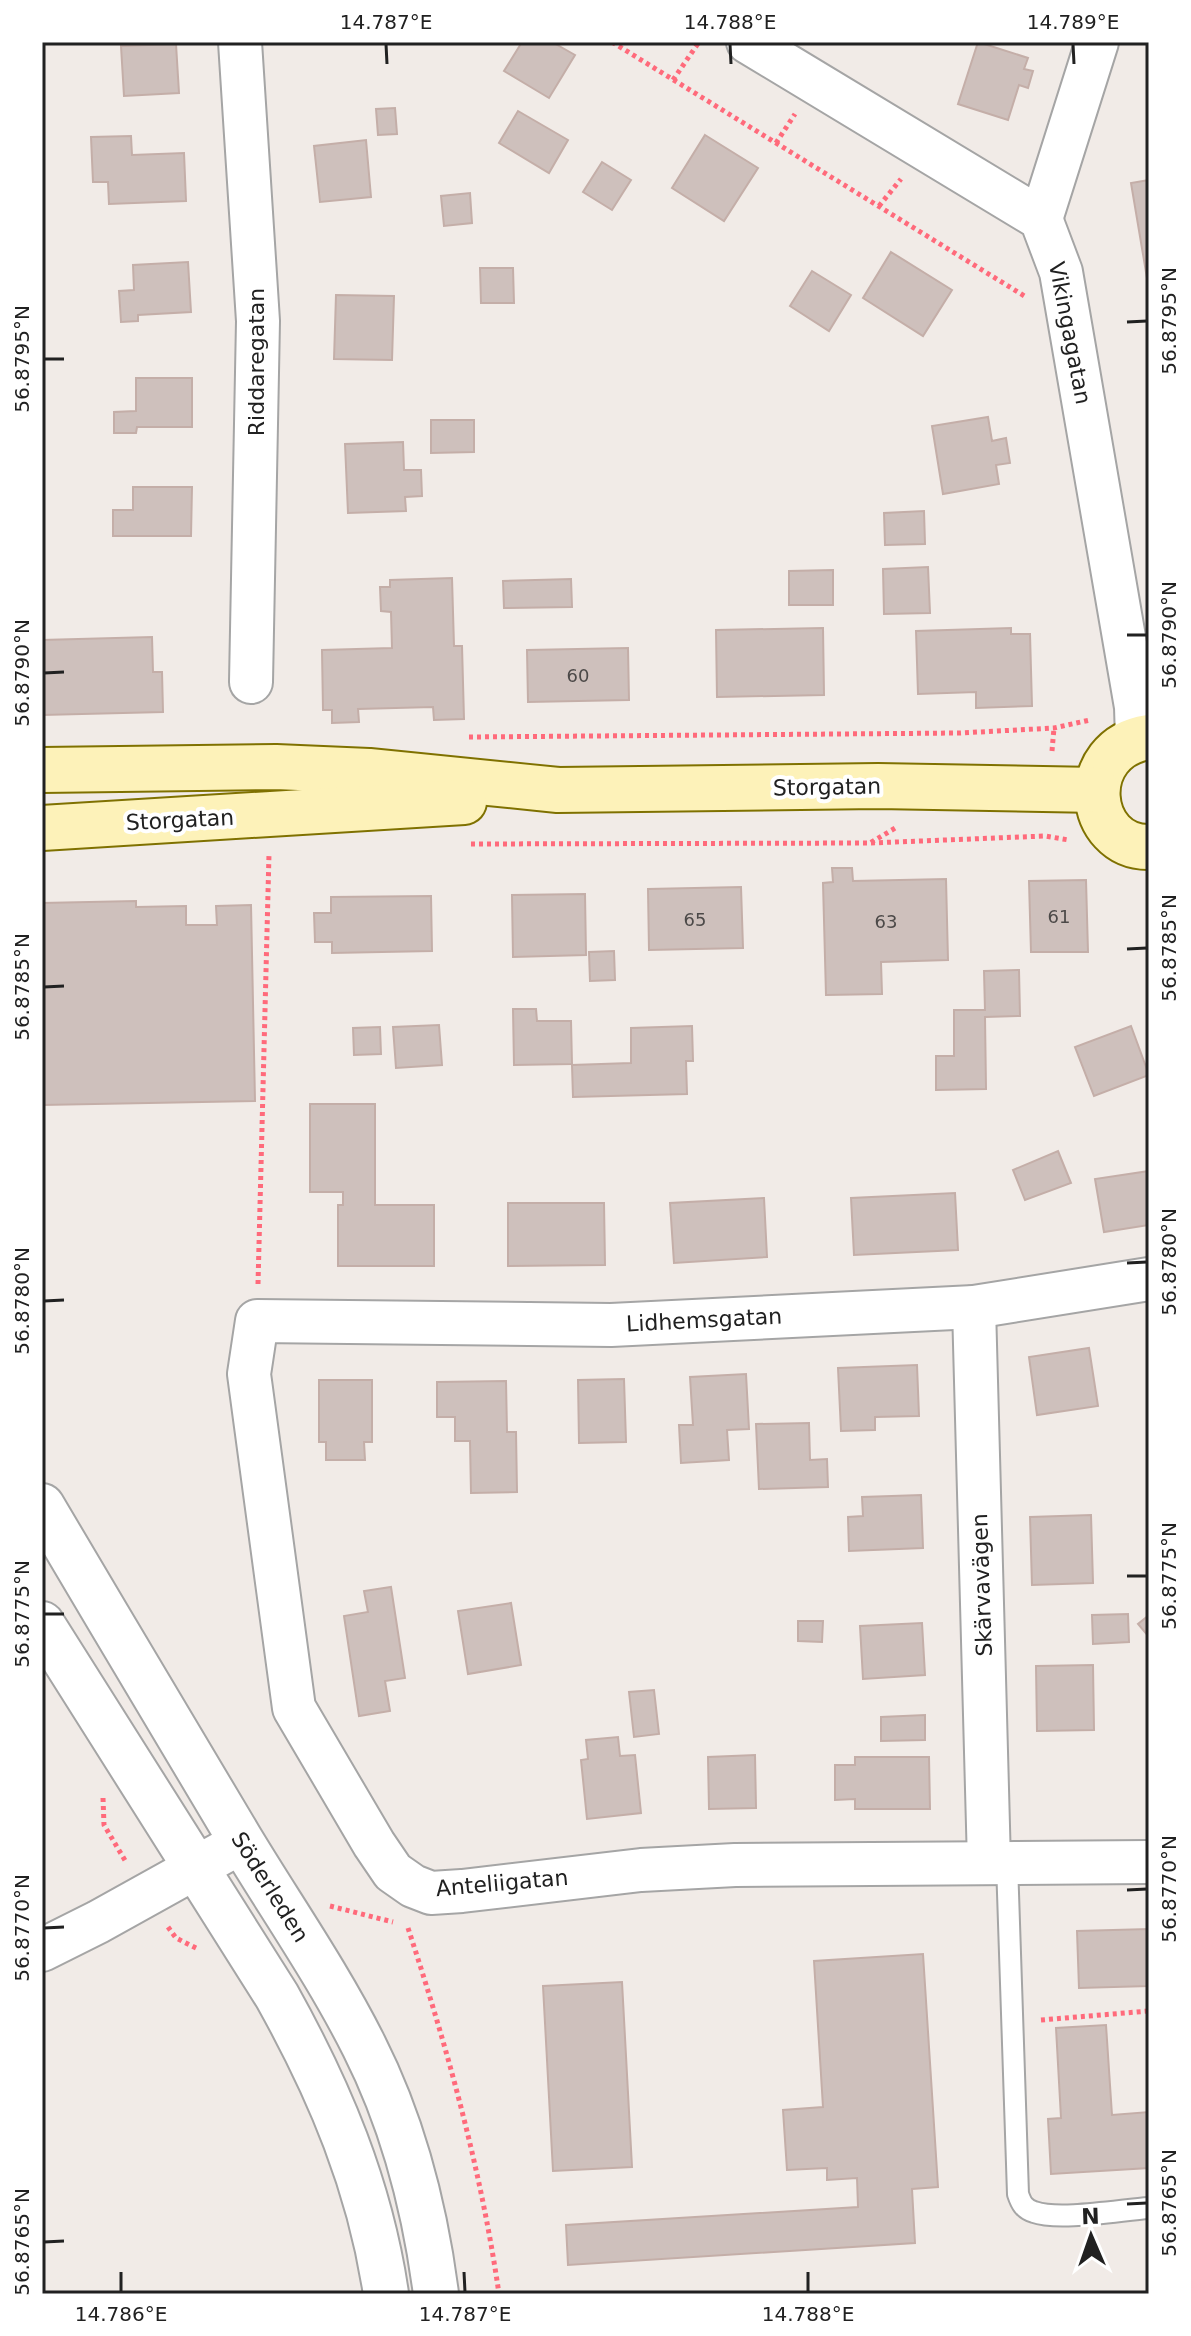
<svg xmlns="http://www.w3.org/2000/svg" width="1191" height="2336" viewBox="0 0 1191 2336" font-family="'DejaVu Sans',sans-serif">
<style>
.building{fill:#cec0bc;stroke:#c4aea8;stroke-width:2}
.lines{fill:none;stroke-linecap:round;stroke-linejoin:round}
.service-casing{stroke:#a5a5a5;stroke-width:24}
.minor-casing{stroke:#a5a5a5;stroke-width:46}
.tertiary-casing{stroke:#a5a5a5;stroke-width:48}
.secondary-casing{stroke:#7f7100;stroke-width:48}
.path{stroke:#ff6a7b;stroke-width:5;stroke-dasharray:4 4;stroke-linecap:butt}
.service{stroke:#fff;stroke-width:20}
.minor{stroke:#fff;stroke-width:42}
.tertiary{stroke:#fff;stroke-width:44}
.secondary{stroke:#fdf2b9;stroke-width:44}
.ticks{fill:none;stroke:#212121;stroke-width:3}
.labels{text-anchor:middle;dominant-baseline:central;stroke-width:8;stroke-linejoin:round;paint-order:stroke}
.number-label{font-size:18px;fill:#4c4948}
.street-label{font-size:22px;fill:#212121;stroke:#fff}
.neatline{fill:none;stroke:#212121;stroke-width:3}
.ticks-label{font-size:20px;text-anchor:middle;fill:#212121}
</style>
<rect width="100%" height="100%" fill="#f1ebe7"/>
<!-- building -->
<g class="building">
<polygon points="522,42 552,42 575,55 549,98 504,71"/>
<polygon points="978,42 1028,58 1024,69 1033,71 1028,88 1019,85 1008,120 958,104"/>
<polygon points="176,44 179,93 124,96 121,46"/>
<polygon points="395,108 397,134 378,135 376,109"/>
<polygon points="518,111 568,140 549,173 499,143"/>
<polygon points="705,135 758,168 724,221 672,188"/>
<polygon points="131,136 132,155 184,153 186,201 109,204 108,182 93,182 91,137"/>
<polygon points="366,140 371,197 320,202 314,146"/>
<polygon points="602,162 631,180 612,210 583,192"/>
<polygon points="1149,180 1149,290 1131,183"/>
<polygon points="470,193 472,223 444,226 441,196"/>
<polygon points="891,252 952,290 923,336 863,298"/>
<polygon points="188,262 191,312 138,315 138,321 121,322 119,291 134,290 133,265"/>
<polygon points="480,268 513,268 514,303 481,303"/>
<polygon points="812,271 851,295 829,331 790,306"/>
<polygon points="336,295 394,296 392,360 334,359"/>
<polygon points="136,378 192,378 192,427 137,427 136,433 114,433 114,412 136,411"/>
<polygon points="988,417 992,441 1006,438 1010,463 996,465 999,484 943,494 932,426"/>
<polygon points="431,420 474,420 474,452 431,453"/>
<polygon points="403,442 404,470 421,470 422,496 405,497 406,511 348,513 345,444"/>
<polygon points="133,487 192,487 191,536 113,536 113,510 133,510"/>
<polygon points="924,511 925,544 885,545 884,513"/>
<polygon points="928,567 930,613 884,614 883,569"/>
<polygon points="833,570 833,605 789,605 789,571"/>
<polygon points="452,578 454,646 462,646 464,719 434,720 433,707 358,709 359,722 332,723 332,710 323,710 322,650 392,648 391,612 381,611 380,587 390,587 390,580"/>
<polygon points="571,579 572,607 504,608 503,581"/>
<polygon points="823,628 824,695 717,697 716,630"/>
<polygon points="1011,628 1011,634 1030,634 1032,706 976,708 976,692 918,694 916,631"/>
<polygon points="152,637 153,672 162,672 163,712 42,715 42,640"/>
<polygon points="628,648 629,700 528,702 527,650"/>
<polygon points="832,868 852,868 853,881 946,879 948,960 881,962 882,994 826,995 823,883 833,882"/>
<polygon points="1086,880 1088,952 1031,952 1029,881"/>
<polygon points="741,887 743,948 649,950 648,889"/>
<polygon points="585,894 586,955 513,957 512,895"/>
<polygon points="431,896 432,951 332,953 332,942 315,942 314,913 331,913 331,897"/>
<polygon points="136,901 136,907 186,906 186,925 217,925 216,906 251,905 255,1101 42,1105 42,903"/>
<polygon points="614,951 615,980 590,981 589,952"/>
<polygon points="1019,970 1020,1016 985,1017 986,1089 936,1090 936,1056 954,1056 954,1010 985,1010 984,971"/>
<polygon points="513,1009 536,1009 537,1021 571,1021 572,1064 514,1065"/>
<polygon points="439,1025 442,1065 396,1068 393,1027"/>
<polygon points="692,1026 693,1061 686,1061 687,1094 573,1097 572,1065 631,1063 631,1028"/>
<polygon points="1131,1026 1149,1075 1094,1096 1075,1047"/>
<polygon points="380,1027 381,1054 354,1055 353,1028"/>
<polygon points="310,1104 375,1104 375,1205 434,1205 434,1266 338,1266 338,1205 343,1205 343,1192 310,1192"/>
<polygon points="1058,1151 1071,1183 1025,1200 1013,1170"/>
<polygon points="1149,1171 1149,1225 1104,1232 1095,1179"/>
<polygon points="955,1193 958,1250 854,1255 851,1198"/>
<polygon points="764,1198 767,1257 674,1263 670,1203"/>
<polygon points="508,1203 604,1203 605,1265 508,1266"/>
<polygon points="1089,1348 1098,1406 1037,1415 1029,1357"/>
<polygon points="917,1365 919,1416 875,1417 875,1430 841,1431 838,1368"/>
<polygon points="746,1374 749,1429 727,1430 729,1460 681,1463 679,1425 693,1425 690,1377"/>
<polygon points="624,1379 626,1442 579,1443 578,1380"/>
<polygon points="319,1380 372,1380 372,1442 364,1442 365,1460 326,1460 326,1442 319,1442"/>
<polygon points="506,1381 507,1432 516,1432 517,1492 471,1493 470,1441 455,1441 455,1417 437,1417 437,1382"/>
<polygon points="809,1423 810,1460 827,1459 828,1487 759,1489 756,1424"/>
<polygon points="921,1495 923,1548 849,1551 848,1517 863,1516 862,1497"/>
<polygon points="1091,1515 1093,1583 1032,1585 1030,1517"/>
<polygon points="391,1587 405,1678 385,1681 390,1711 359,1716 344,1616 368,1612 364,1591"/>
<polygon points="511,1603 521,1665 468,1674 458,1611"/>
<polygon points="1128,1614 1129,1642 1093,1644 1092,1615"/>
<polygon points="1149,1615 1149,1637 1138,1624"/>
<polygon points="798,1621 823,1621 822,1642 798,1641"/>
<polygon points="922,1623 925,1675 863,1679 860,1626"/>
<polygon points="1093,1665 1094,1730 1037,1731 1036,1666"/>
<polygon points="654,1690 659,1734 634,1737 629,1692"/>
<polygon points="925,1715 925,1740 881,1741 881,1717"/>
<polygon points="618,1737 620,1756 635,1755 641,1813 587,1819 581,1760 588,1759 586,1740"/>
<polygon points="755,1755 756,1808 709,1809 708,1757"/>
<polygon points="855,1757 929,1757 930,1809 855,1809 855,1799 835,1800 835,1765 855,1765"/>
<polygon points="1149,1929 1149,1986 1079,1988 1077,1931"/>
<polygon points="923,1954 938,2187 912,2189 915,2243 568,2265 566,2225 858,2207 857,2178 827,2180 827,2168 787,2170 783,2110 823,2107 814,1961"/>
<polygon points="622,1982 632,2167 553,2171 543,1986"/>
<polygon points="1106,2025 1112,2115 1149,2112 1149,2168 1051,2174 1048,2119 1061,2118 1056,2028"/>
</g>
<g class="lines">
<defs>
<path id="service" d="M1007,1863l11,331c3,9 6,15 16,18 25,9 86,-2 115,-4"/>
<g id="minor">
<polyline points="240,42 258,321 251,682"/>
<polyline points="748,42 1041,219 1061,272 1136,707 1137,739"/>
<polyline points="1041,219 1097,42"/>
<polyline points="1149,1279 974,1307 611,1325 257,1321 249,1374 294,1708 374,1844 393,1872 413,1886 431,1893 462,1891 641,1870 735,1865 1149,1862"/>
<polyline points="974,1307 989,1863"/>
<polyline points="42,1950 98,1922 242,1842"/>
</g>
<g id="tertiary">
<path d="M42,1506c66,111 131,222 198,333 41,68 88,135 124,207 39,77 61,163 72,248"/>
<path d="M42,1624l235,372c53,95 93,190 109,298"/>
</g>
<g id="secondary">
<path d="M1149,737c-74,11 -63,111 0,110"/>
<polyline points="42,770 276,767 369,771 558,790 878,786 1097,790"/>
<polyline points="42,828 464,802"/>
</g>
</defs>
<!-- service casing -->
<use href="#service" class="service-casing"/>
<!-- minor casing -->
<use href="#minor" class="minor-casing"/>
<!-- tertiary casing -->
<use href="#tertiary" class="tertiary-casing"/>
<!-- secondary casing -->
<use href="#secondary" class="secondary-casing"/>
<!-- path -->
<g class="path">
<polyline points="612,42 1026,297"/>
<polyline points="673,80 699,42"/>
<polyline points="776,143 795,114"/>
<polyline points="879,206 901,179"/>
<polyline points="469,737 960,733 1054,728 1090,720"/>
<polyline points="1052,751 1054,728"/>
<polyline points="871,843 1045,836 1069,840"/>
<polyline points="471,844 870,843 897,827"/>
<polyline points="258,1284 269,854"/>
<polyline points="103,1798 104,1825 126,1862"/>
<polyline points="330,1906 393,1922"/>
<polyline points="168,1927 176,1938 198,1949"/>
<path d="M408,1928c39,119 73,241 91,366"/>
<polyline points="1041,2020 1149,2011"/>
</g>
<!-- service -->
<use href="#service" class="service"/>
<!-- minor -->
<use href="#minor" class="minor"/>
<!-- tertiary -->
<use href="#tertiary" class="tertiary"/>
<!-- secondary -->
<use href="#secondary" class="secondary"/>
</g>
<!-- ticks -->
<path class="ticks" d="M386,44l1,20M730,44l1,20M1073,44l1,20M1127,322l20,-1M44,359h20M1127,635h20M44,673l20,-1M1127,949l20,-1M44,987l20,-1M1127,1263l20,-1M44,1301l20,-1M1127,1576h20M44,1614h20M1127,1890l20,-1M44,1928l20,-1M1127,2204l20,-1M44,2242l20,-1M121,2272v20M464,2272l1,20M808,2272v20"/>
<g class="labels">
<!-- number labels -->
<g class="number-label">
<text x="578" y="675">60</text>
<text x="1059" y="916">61</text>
<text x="695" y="919">65</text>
<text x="886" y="921">63</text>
</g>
<!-- street labels -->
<g class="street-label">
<text transform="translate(1070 333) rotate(79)">Vikingagatan</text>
<text transform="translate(256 362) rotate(-90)">Riddaregatan</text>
<text transform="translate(827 787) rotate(-1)">Storgatan</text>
<text transform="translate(180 820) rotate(-3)">Storgatan</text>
<text transform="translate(704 1320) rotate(-3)">Lidhemsgatan</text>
<text transform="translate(982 1585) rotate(-92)">Skärvavägen</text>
<text transform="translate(502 1883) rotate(-5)">Anteliigatan</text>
<text transform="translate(270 1887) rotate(58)">Söderleden</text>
</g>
</g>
<!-- border -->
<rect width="1191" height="2336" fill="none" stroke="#ffffff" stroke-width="88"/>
<!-- north arrow -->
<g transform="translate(1091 2236) rotate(358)" stroke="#ffffff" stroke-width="6" paint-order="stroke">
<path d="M0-6L14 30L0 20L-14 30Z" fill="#212121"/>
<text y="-12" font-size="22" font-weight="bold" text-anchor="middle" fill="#212121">N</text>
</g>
<rect x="44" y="44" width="1103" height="2248" class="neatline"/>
<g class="ticks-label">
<text x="386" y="29">14.787°E</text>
<text x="730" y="29">14.788°E</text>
<text x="1073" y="29">14.789°E</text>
<text transform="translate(1169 321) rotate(-90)" y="7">56.8795°N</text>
<text transform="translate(22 359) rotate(-90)" y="7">56.8795°N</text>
<text transform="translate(1169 635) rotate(-90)" y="7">56.8790°N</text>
<text transform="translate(22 673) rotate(-90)" y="7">56.8790°N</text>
<text transform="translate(1169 948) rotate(-90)" y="7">56.8785°N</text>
<text transform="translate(22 987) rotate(-90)" y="7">56.8785°N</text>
<text transform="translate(1169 1262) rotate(-90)" y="7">56.8780°N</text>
<text transform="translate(22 1301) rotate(-90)" y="7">56.8780°N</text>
<text transform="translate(1169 1576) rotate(-90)" y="7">56.8775°N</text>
<text transform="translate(22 1614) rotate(-90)" y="7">56.8775°N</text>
<text transform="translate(1169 1889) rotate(-90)" y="7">56.8770°N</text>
<text transform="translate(22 1928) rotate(-90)" y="7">56.8770°N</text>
<text transform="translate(1169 2203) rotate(-90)" y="7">56.8765°N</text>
<text transform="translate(22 2242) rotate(-90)" y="7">56.8765°N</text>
<text x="121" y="2321">14.786°E</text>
<text x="465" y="2321">14.787°E</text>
<text x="808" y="2321">14.788°E</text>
</g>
</svg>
